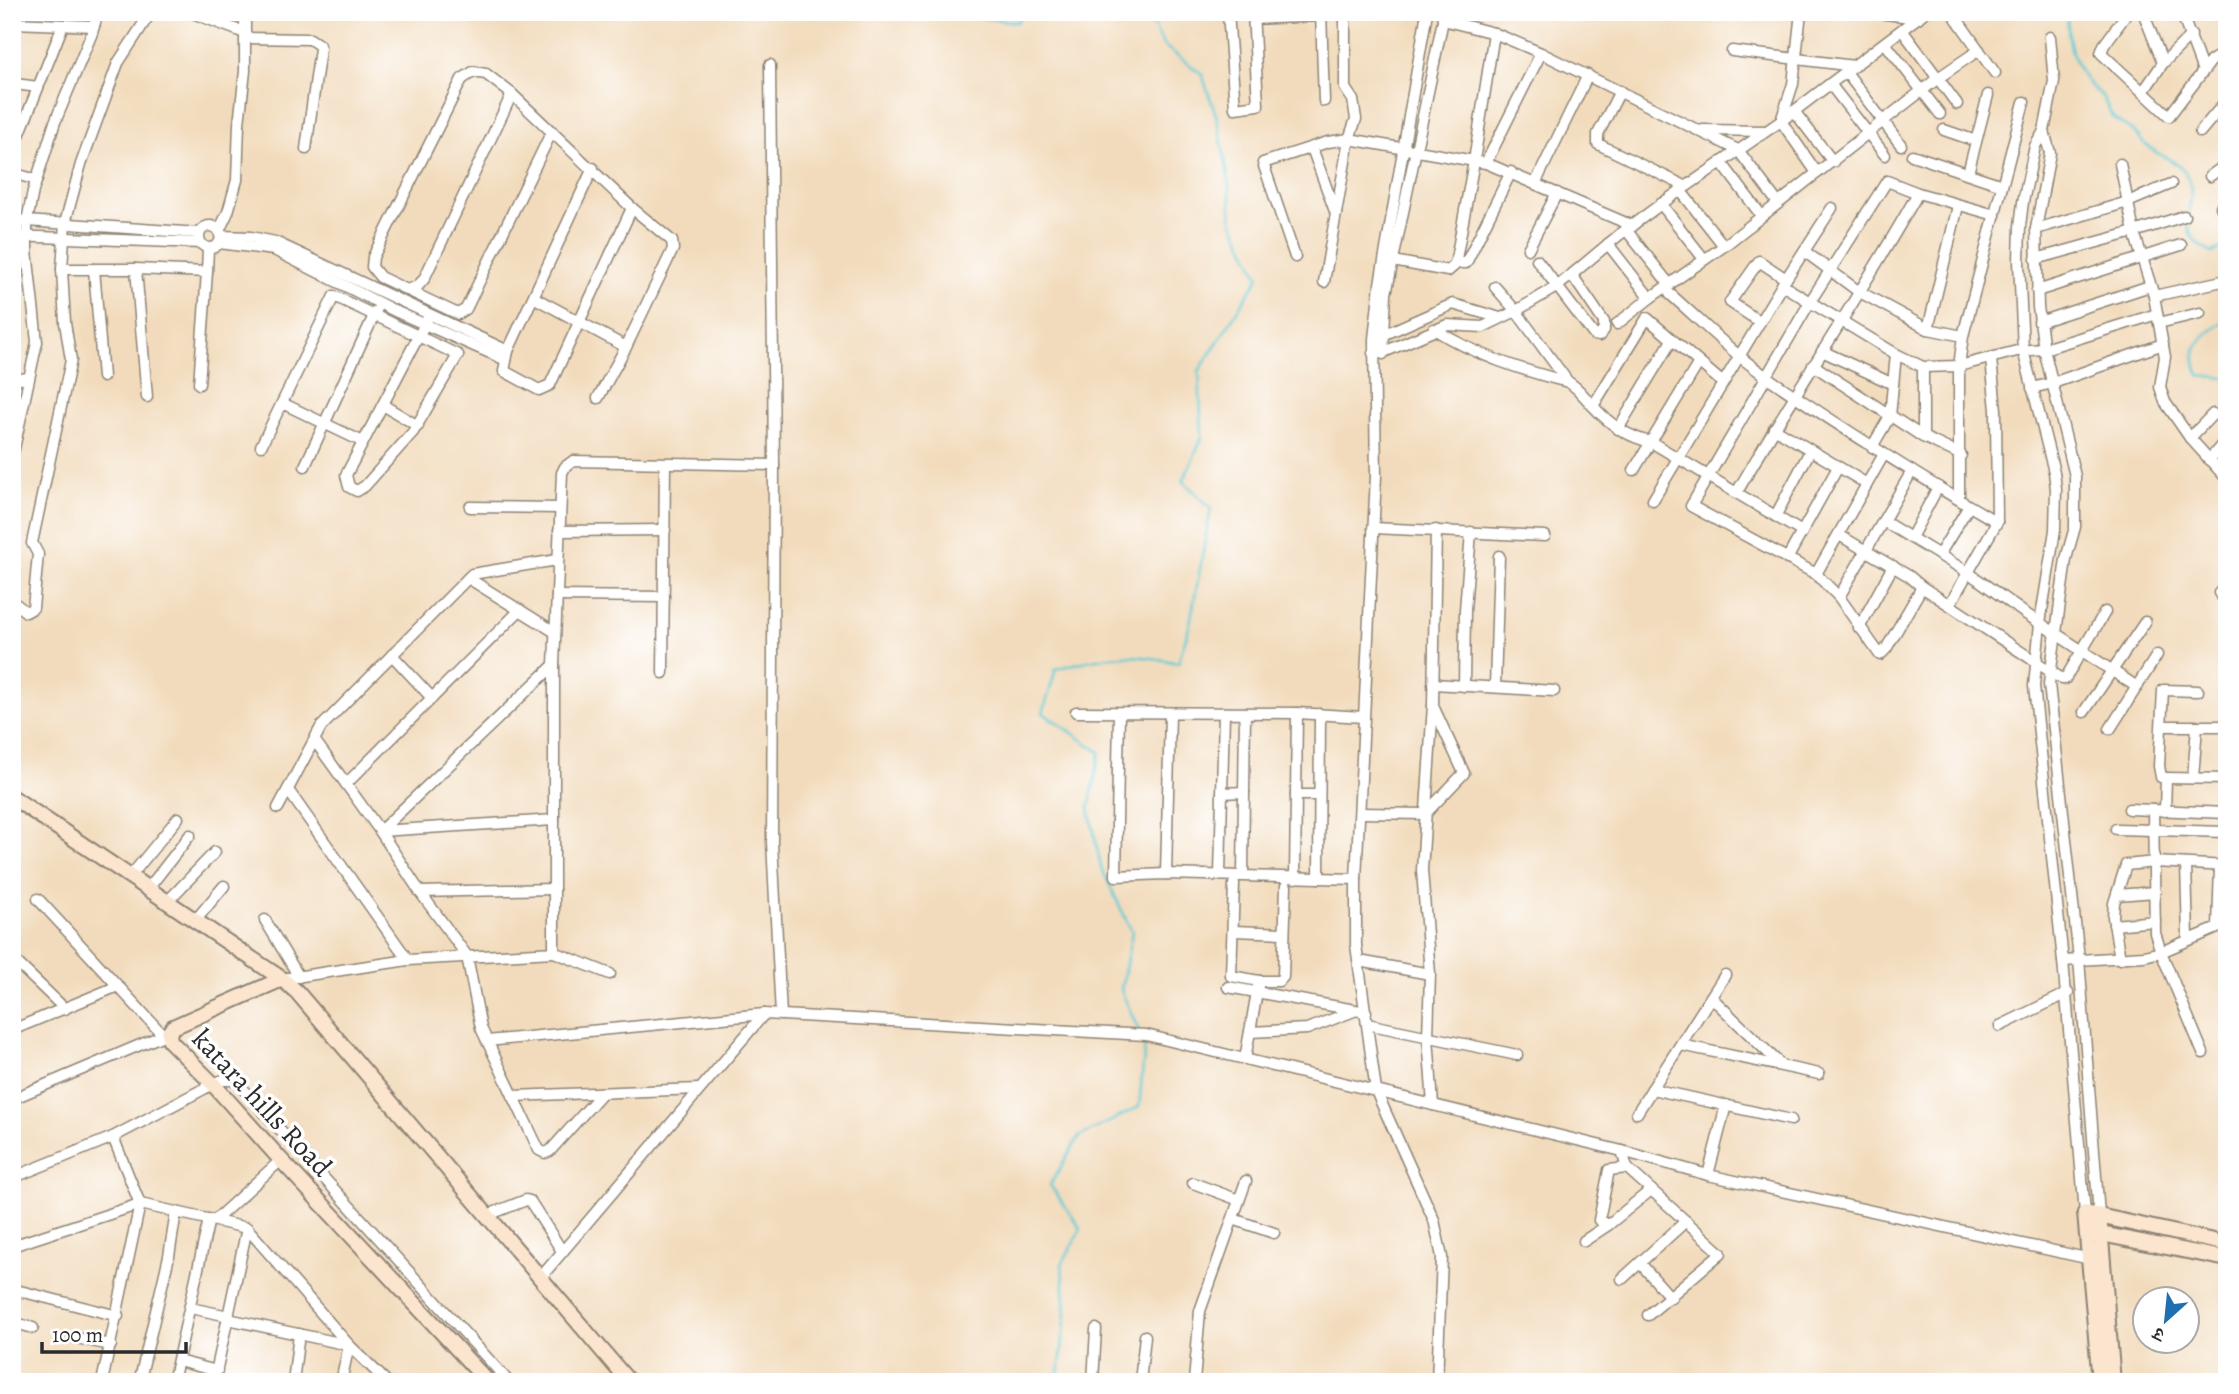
<svg xmlns="http://www.w3.org/2000/svg" width="2239" height="1394" viewBox="0 0 2239 1394" font-family="Alegreya,'Noto Serif Devanagari',serif">
<style>
.lines{fill:none;stroke-linecap:round;stroke-linejoin:round}
.stream{stroke:#5dc9d4;stroke-width:2.5}
.street-casing{stroke:#8e8374;stroke-width:13}
.secondary-casing{stroke:#8e8374;stroke-width:18}
.street{stroke:#fff;stroke-width:10}
.secondary{stroke:#fbe5cf;stroke-width:14}
.labels{text-anchor:middle;dominant-baseline:central;stroke-width:7;stroke-linejoin:round;paint-order:stroke}
.street-label{font-size:28px;fill:#2b2b2b;stroke:#fff}
</style>
<rect width="100%" height="100%" fill="#fff"/>
<filter id="ink" filterUnits="userSpaceOnUse"><feTurbulence type="fractalNoise" baseFrequency=".0143" numOctaves="2"/><feDisplacementMap in="SourceGraphic" scale="14" xChannelSelector="R" yChannelSelector="G"/><feConvolveMatrix kernelMatrix="1 2 1 2 8 2 1 2 1" color-interpolation-filters="sRGB"/></filter>
<filter id="wash" filterUnits="userSpaceOnUse"><feTurbulence type="fractalNoise" baseFrequency=".00686" numOctaves="4" result="noise"/><feDisplacementMap in="SourceGraphic" scale="28" xChannelSelector="R" yChannelSelector="G"/><feGaussianBlur stdDeviation="1.57" result="paint"/><feColorMatrix in="noise" values="0 0 0 0 0 0 0 0 0 0 0 0 0 0 0 0 0 1.4 0 .05"/><feComposite in="paint" operator="in"/></filter>
<g filter="url(#wash)">
<rect width="100%" height="100%" fill="#f2dbbc"/>
<g class="lines">
<!-- stream -->
<g class="stream">
<polyline points="964,12 966,16 1017,22 1024,12"/>
<path d="M2067,12c1,28 4,54 25,75 1,1 7,6 8,7 6,7 8,17 13,23 6,7 16,10 22,16 4,4 7,9 11,12 11,10 26,13 36,24 26,30 -18,60 30,84l15,-7"/>
<path d="M2227,319c-23,17 -41,25 -28,56l28,3"/>
<path d="M1139,1031l-18,-41 11,-58 -31,-65 -12,-59 11,-56 -57,-39 13,-44c50,-14 71,-18 122,-6l12,-39 21,-116 -28,-27 19,-43 -3,-67 60,-94 -27,-57 -4,-45 -11,-57 -15,-44 -39,-29 -15,-33"/>
<polyline points="1058,1382 1066,1314 1062,1264 1081,1229 1050,1185 1079,1137 1139,1107 1145,1044 1142,1037"/>
</g>
</g>
</g>
<g filter="url(#ink)">
<g class="lines">
<defs>
<g id="street">
<polyline points="190,12 245,33"/>
<polyline points="1228,12 1235,108 1258,105 1253,12"/>
<polyline points="1321,12 1324,101"/>
<polyline points="1427,12 1380,284 1374,339 1376,476 1356,879 1356,945 1376,1091 1434,1220 1442,1257 1437,1382"/>
<polyline points="1801,12 1793,84 1781,121 1817,173"/>
<polyline points="1870,12 1918,18"/>
<polyline points="1952,12 1995,73"/>
<polyline points="2128,12 2104,45 2101,53 2169,116 2211,61 2227,51"/>
<polyline points="2143,12 2163,63"/>
<polyline points="2181,12 2203,71"/>
<polyline points="2221,12 2227,27"/>
<polyline points="1253,19 1321,16"/>
<polyline points="1443,20 1494,33 1541,53 1738,150 1778,203"/>
<polyline points="12,23 94,26"/>
<polyline points="1902,30 1957,104"/>
<polyline points="2050,37 2054,81 2044,131 2035,146 2023,202 2020,226 2019,261 2023,350 2054,472 2056,489 2055,530 2040,623 2034,686 2063,961 2085,1213"/>
<polyline points="245,38 310,39 319,45 320,49 306,149"/>
<polyline points="12,40 14,23"/>
<polyline points="1885,43 1940,114"/>
<polyline points="1732,51 1854,66"/>
<polyline points="1846,72 1901,145"/>
<polyline points="15,84 38,87"/>
<polyline points="1830,84 1885,155"/>
<polyline points="1620,91 1598,134 1598,144 1685,186"/>
<polyline points="2143,92 2163,63 2191,35"/>
<polyline points="1794,111 1833,162"/>
<polyline points="1703,130 1765,131"/>
<polyline points="1944,130 1976,141"/>
<polyline points="552,131 466,309 458,314 380,277 372,267 373,257 462,79 473,72 486,74 512,94 632,208 672,241 673,249 626,347 598,398"/>
<polyline points="2044,131 2050,153 2036,229 2038,307 2044,349 2075,476 2075,527 2066,559 2049,684 2079,959 2099,1215"/>
<polyline points="2200,132 2227,100"/>
<polyline points="1312,148 1336,214"/>
<polyline points="1912,155 2002,185"/>
<polyline points="12,158 18,138 63,25"/>
<polyline points="1721,162 1761,215"/>
<polyline points="1486,163 1541,53"/>
<polyline points="2120,164 2134,232 2154,296 2165,357 2160,387 2165,402 2190,438 2227,479"/>
<polyline points="593,168 508,351 504,371 539,390 550,385 632,208"/>
<polyline points="12,173 37,180"/>
<polyline points="1968,173 1988,95"/>
<polyline points="2210,176 2227,164"/>
<polyline points="1535,184 1588,75"/>
<polyline points="1680,190 1724,246"/>
<polyline points="1661,204 1704,259"/>
<polyline points="2221,207 2227,203"/>
<polyline points="12,220 199,233"/>
<circle cx="210" cy="237" r="11"/>
<polyline points="2036,229 2128,202 2171,184"/>
<polyline points="219,231 228,212 237,180 239,124 245,71 245,12"/>
<polyline points="1627,231 1670,285"/>
<polyline points="12,236 201,243"/>
<polyline points="220,236 251,237 275,242 508,351"/>
<polyline points="219,243 274,250 397,312 506,360"/>
<polyline points="1608,244 1650,298 1724,246 1938,78 1979,50"/>
<polyline points="1528,249 1557,193"/>
<polyline points="1804,251 1858,291 1928,329 1963,336"/>
<polyline points="12,253 27,251"/>
<polyline points="1295,257 1263,163 1328,142 1349,139 1486,163 1633,226"/>
<polyline points="2036,259 2134,232 2184,216"/>
<polyline points="1537,260 1594,335 1599,336 1604,330 1604,322 1572,275"/>
<polyline points="1393,261 1448,271 1455,265 1474,161 1494,33"/>
<polyline points="1455,263 1466,263 1511,172"/>
<polyline points="62,269 136,269 207,272 208,248"/>
<polyline points="94,269 103,377"/>
<polyline points="136,269 147,397"/>
<polyline points="1324,282 1349,139 1356,119 1353,100 1345,88 1345,12"/>
<polyline points="1782,285 1896,354 1923,367 1959,366 2017,351 2044,349 2157,314"/>
<polyline points="1495,287 1516,311 1568,382"/>
<polyline points="407,290 418,286 424,279 512,94"/>
<polyline points="2037,291 2181,245"/>
<path d="M1670,294c32,28 62,59 97,83 75,51 152,100 230,145"/>
<polyline points="2154,296 2227,280"/>
<polyline points="535,298 626,347"/>
<polyline points="429,316 346,475 349,487 357,491 365,486 413,432 458,355"/>
<polyline points="1760,322 1730,302 1759,261 1786,279"/>
<polyline points="2039,322 2150,286"/>
<polyline points="2159,323 2200,313"/>
<polyline points="1617,324 1650,298"/>
<path d="M1434,329c41,26 87,41 134,53 11,6 16,15 25,24 16,18 34,31 58,36l151,90"/>
<polyline points="1928,329 1958,206"/>
<polyline points="1381,336 1453,304 1500,318"/>
<polyline points="1822,351 1893,384"/>
<polyline points="1373,353 1384,352 1447,325 1483,327 1516,311 1558,286 1619,235 1661,204 1781,121 1925,12"/>
<polyline points="1383,354 1386,294 1443,20 1442,12"/>
<polyline points="1813,365 1923,437 1961,455"/>
<polyline points="1923,367 1923,437"/>
<polyline points="12,380 28,378"/>
<polyline points="199,384 207,272"/>
<polyline points="2032,388 2053,383 2163,344"/>
<polyline points="282,403 363,442"/>
<polyline points="383,405 418,426"/>
<polyline points="1593,406 1647,318 1723,383"/>
<polyline points="1774,428 1867,484"/>
<polyline points="1618,429 1672,340"/>
<polyline points="2190,438 2213,414"/>
<polyline points="261,446 334,296 458,355"/>
<polyline points="1872,447 1890,416 1896,354"/>
<polyline points="12,458 37,342 27,251 27,221 33,191 55,122 92,33 96,19 93,12"/>
<polyline points="2209,460 2227,439"/>
<polyline points="774,465 772,842 781,1015"/>
<polyline points="305,466 376,311"/>
<polyline points="1634,470 1698,364"/>
<path d="M1737,492c58,-101 124,-197 181,-299"/>
<polyline points="1959,499 1959,366 1963,336 2024,102"/>
<polyline points="1653,500 1782,285 1832,208"/>
<polyline points="470,507 560,508"/>
<polyline points="1776,515 1810,451"/>
<polyline points="1883,521 1969,573 2023,612 2137,687"/>
<polyline points="1373,528 1545,536"/>
<polyline points="559,531 665,530"/>
<polyline points="1839,535 1909,576 1922,587 2062,679 2065,679 2105,612"/>
<polyline points="1911,538 1938,487"/>
<polyline points="1939,555 1969,506"/>
<polyline points="1787,559 1838,467"/>
<polyline points="1816,574 1884,454"/>
<polyline points="468,578 555,632"/>
<polyline points="2227,585 2219,593 2227,602"/>
<polyline points="1922,587 1886,649 1880,655 1839,597 1816,574 1691,506 1810,302 1887,181 1918,193 1995,215"/>
<polyline points="557,596 664,597"/>
<polyline points="1839,597 1912,471"/>
<polyline points="12,601 26,612 33,608 38,554 32,543 71,360 65,323 62,269 65,223 81,164 118,63 151,12"/>
<polyline points="1950,604 1997,522 1996,410 1991,359"/>
<polyline points="1859,628 1893,566"/>
<polyline points="392,655 432,698"/>
<polyline points="663,673 665,464"/>
<polyline points="1433,684 1554,691"/>
<polyline points="1464,686 1465,610 1471,532"/>
<polyline points="1495,687 1499,556"/>
<polyline points="1076,712 1297,713 1363,717"/>
<polyline points="2084,712 2145,622"/>
<polyline points="1119,713 1116,876 1166,874 1356,879"/>
<polyline points="2162,726 2227,726"/>
<polyline points="2110,729 2157,655"/>
<polyline points="315,741 380,831 420,892 467,956 481,1028 539,1150 545,1153 550,1151 602,1093"/>
<polyline points="2166,778 2227,779"/>
<polyline points="2193,778 2197,726"/>
<polyline points="2226,779 2227,768"/>
<polyline points="346,784 520,610"/>
<polyline points="288,790 408,960"/>
<polyline points="1222,793 1244,792"/>
<polyline points="1296,795 1319,795"/>
<polyline points="278,808 321,727 472,574 557,560"/>
<polyline points="2129,809 2227,813"/>
<polyline points="2153,810 2155,933 2161,952 2203,1053"/>
<polyline points="2165,811 2166,778 2161,777 2159,766 2163,690 2198,691"/>
<polyline points="1360,813 1425,814 1464,773 1433,706"/>
<polyline points="554,820 380,831 554,665"/>
<polyline points="2116,829 2227,832"/>
<polyline points="2186,864 2188,939"/>
<polyline points="1166,874 1170,714"/>
<polyline points="1220,875 1224,713"/>
<polyline points="1243,875 1245,713"/>
<polyline points="129,878 178,818"/>
<polyline points="1295,878 1297,713"/>
<polyline points="1319,878 1320,714"/>
<polyline points="1234,884 1231,976 1259,981 1245,1059"/>
<polyline points="147,890 190,835"/>
<polyline points="420,892 554,889"/>
<polyline points="2117,895 2155,892"/>
<polyline points="38,899 163,1035"/>
<polyline points="166,903 215,852"/>
<polyline points="265,920 299,977"/>
<polyline points="194,922 224,886"/>
<polyline points="2114,925 2155,921"/>
<polyline points="2218,927 2220,866"/>
<polyline points="1233,931 1284,933"/>
<polyline points="554,952 610,974"/>
<polyline points="13,959 65,1009"/>
<polyline points="2120,959 2113,917 2114,903 2126,865 2155,862 2227,866"/>
<polyline points="1359,961 1430,974"/>
<polyline points="2063,961 2144,956 2161,952 2227,924"/>
<polyline points="1725,975 1652,1089 1791,1120"/>
<polyline points="282,979 408,960 554,952 554,665 562,473 565,467 573,461 774,465 770,65"/>
<polyline points="1259,981 1279,981 1283,977 1286,886"/>
<polyline points="1228,987 1366,1012"/>
<polyline points="1711,997 1781,1065"/>
<polyline points="1367,1024 1517,1055"/>
<polyline points="2000,1026 2068,993"/>
<polyline points="12,1030 118,986"/>
<polyline points="1250,1032 1307,1029 1354,1011"/>
<polyline points="487,1041 764,1014 1146,1035 1622,1151 1708,1175 2095,1260"/>
<polyline points="1681,1045 1819,1074"/>
<polyline points="513,1096 699,1089"/>
<polyline points="12,1099 166,1034"/>
<polyline points="1433,1105 1428,1037 1430,974 1422,870 1433,705 1436,530"/>
<polyline points="1637,1113 1652,1089"/>
<polyline points="1622,1151 1627,1168 1721,1253 1648,1315"/>
<polyline points="1708,1175 1726,1105"/>
<polyline points="12,1178 113,1137 213,1084 223,1080 235,1080 509,1382"/>
<polyline points="1193,1183 1239,1200"/>
<polyline points="488,1215 526,1200 530,1201 562,1251"/>
<polyline points="1233,1219 1274,1233"/>
<polyline points="215,1220 281,1160"/>
<polyline points="1608,1225 1599,1220 1609,1170 1627,1168"/>
<polyline points="1584,1241 1608,1225 1651,1190"/>
<polyline points="12,1246 140,1204 247,1228 349,1345 387,1382"/>
<polyline points="1640,1263 1671,1298"/>
<polyline points="541,1277 764,1014"/>
<polyline points="1622,1279 1686,1221"/>
<polyline points="12,1289 118,1316"/>
<polyline points="190,1308 229,1316"/>
<polyline points="228,1319 349,1345 341,1382"/>
<polyline points="12,1322 33,1328"/>
<polyline points="76,1338 111,1345"/>
<polyline points="178,1361 217,1371"/>
<polyline points="140,1379 169,1256 176,1212"/>
<polyline points="102,1382 140,1204 113,1137"/>
<polyline points="173,1382 209,1219"/>
<polyline points="214,1382 247,1228"/>
<polyline points="293,1382 299,1334"/>
<polyline points="1093,1382 1096,1329"/>
<polyline points="1140,1382 1145,1336"/>
<polyline points="1194,1382 1200,1311 1246,1181"/>
</g>
<g id="secondary">
<polyline points="12,797 282,979 297,992 629,1382"/>
<polyline points="282,979 173,1027 169,1033 170,1041 213,1084 281,1160 488,1382"/>
<polyline points="2099,1215 2113,1382"/>
<polyline points="2091,1232 2227,1259"/>
<polyline points="2100,1382 2085,1213 2227,1244"/>
</g>
</defs>
<!-- street casing -->
<use href="#street" class="street-casing"/>
<!-- secondary casing -->
<use href="#secondary" class="secondary-casing"/>
<!-- street -->
<use href="#street" class="street"/>
<!-- secondary -->
<use href="#secondary" class="secondary"/>
</g>
</g>
<g class="labels">
<!-- street labels -->
<g class="street-label">
<text transform="translate(262 1103) rotate(47)">katara hills Road</text>
</g>
</g>
<!-- margin -->
<rect width="2239" height="1394" fill="none" stroke="#fff" stroke-width="42"/>
<!-- north arrow -->
<g transform="translate(2166 1320) rotate(207)"><circle r="33" fill="#ffffff" stroke="#aaaaaa" stroke-width="2"/>
<path d="M0-5L12 26L0 18L-12 26Z" fill="#1f6fb2"/>
<text y="-10" font-size="19" font-weight="bold" text-anchor="middle" fill="#2b2b2b">उ</text>
</g>
<!-- scale -->
<path d="M42 1342v10h144v-10" fill="none" stroke="#2b2b2b" stroke-width="3.5"/>
<text x="52" y="1342" font-size="21" fill="#2b2b2b" stroke="#ffffff" stroke-width="5" paint-order="stroke">100 m</text>
</svg>
